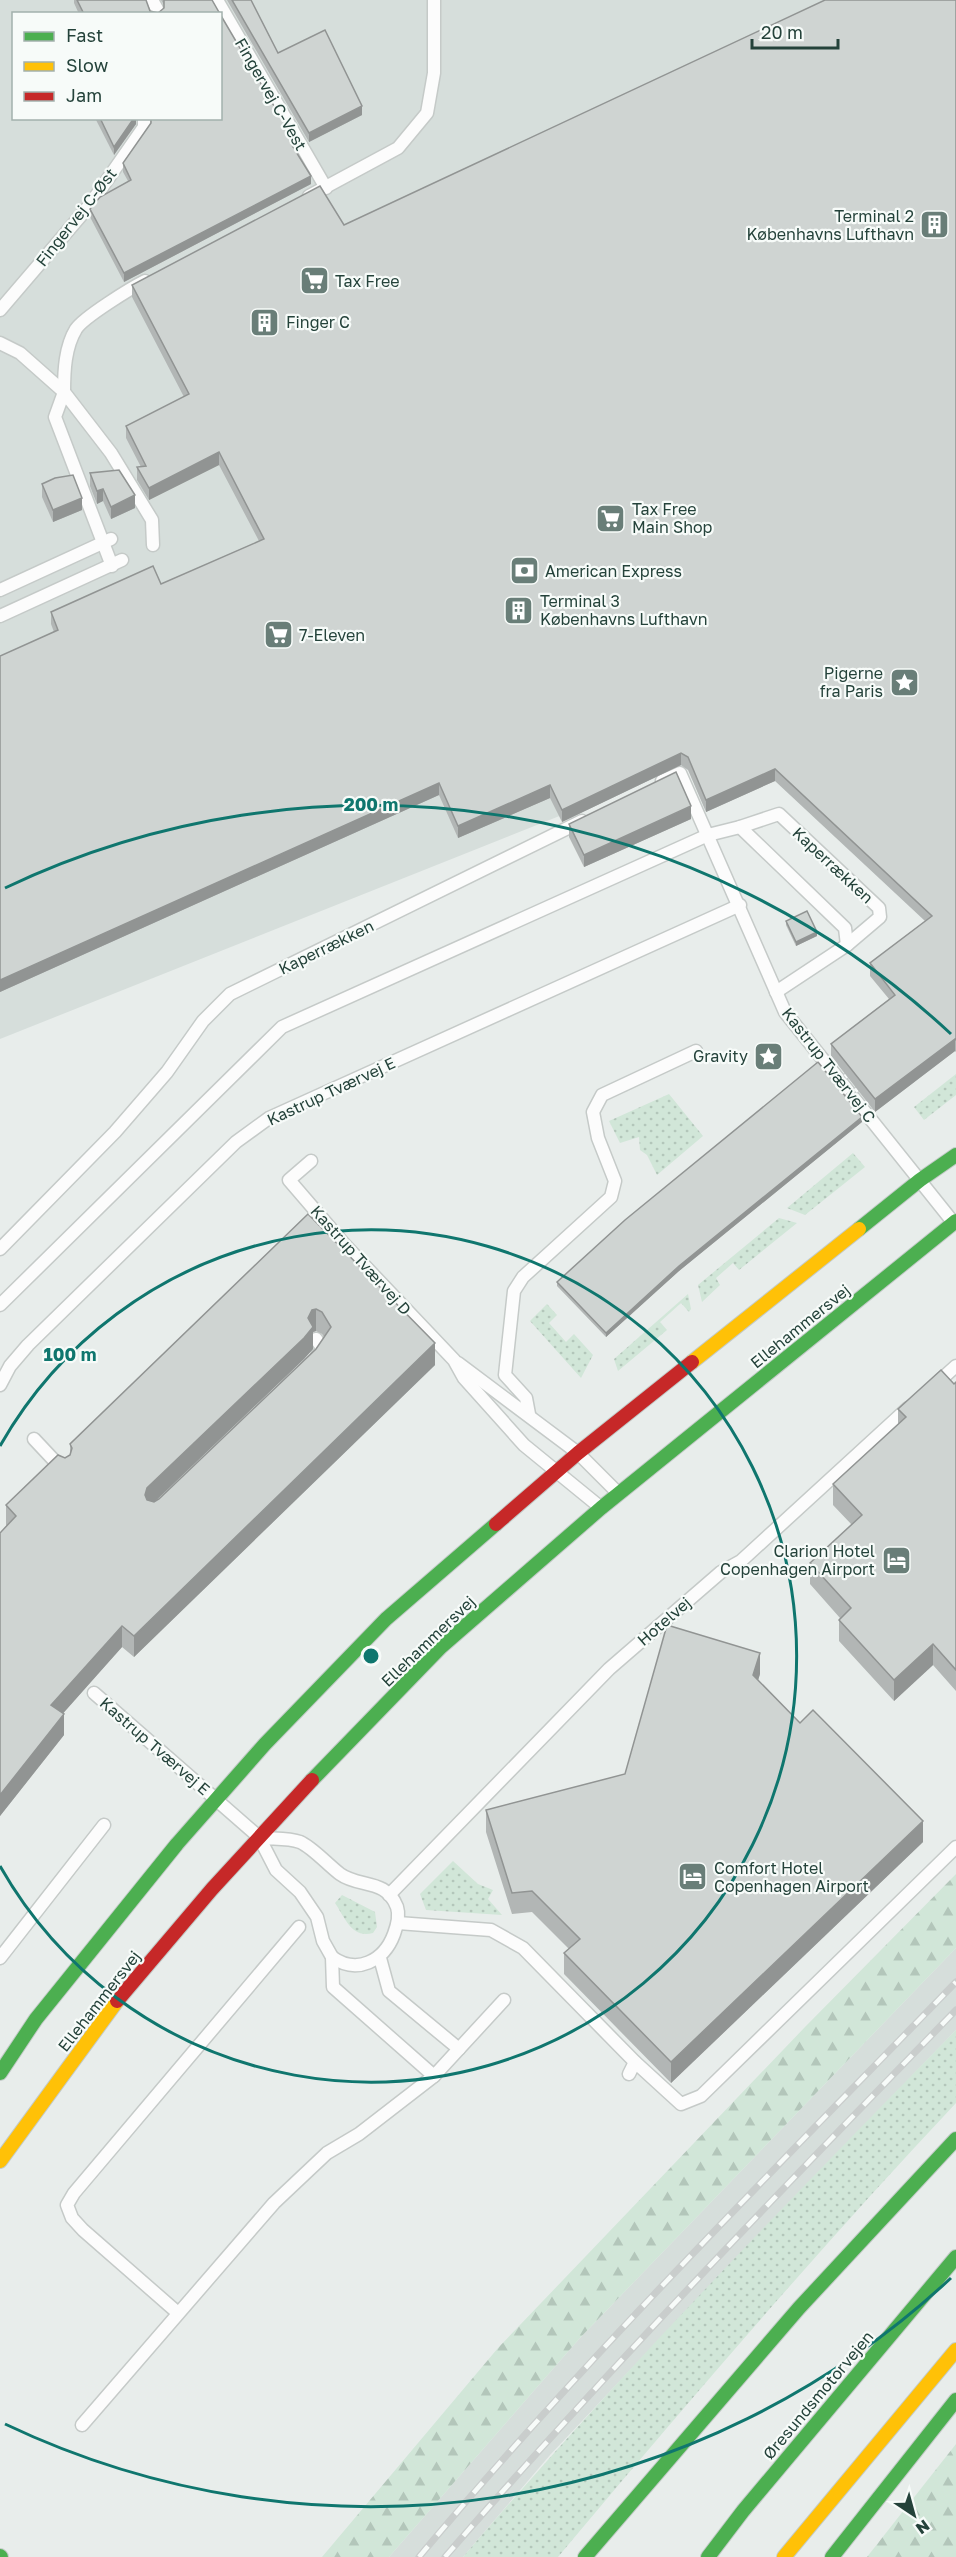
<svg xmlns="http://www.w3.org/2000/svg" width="956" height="2557" viewBox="0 0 956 2557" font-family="'Golos Text',sans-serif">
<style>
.built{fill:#d6dedb;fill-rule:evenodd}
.grass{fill:url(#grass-dots)}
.forest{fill:url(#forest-firs)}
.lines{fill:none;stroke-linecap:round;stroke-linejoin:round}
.lane-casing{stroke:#c5cac8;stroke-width:15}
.fast-casing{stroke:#c3cbc8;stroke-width:16}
.slow-casing{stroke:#c3cbc8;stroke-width:16}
.jam-casing{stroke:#c3cbc8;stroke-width:16}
.lane{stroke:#fcfcfc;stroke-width:12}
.fast{stroke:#4caf50;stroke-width:14}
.slow{stroke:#ffc107;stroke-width:14}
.jam{stroke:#c62828;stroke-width:14}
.rail-casing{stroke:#c9cdcc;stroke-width:7}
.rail{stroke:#f7fbf9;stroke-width:4.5;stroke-dasharray:14;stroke-linecap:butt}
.wall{fill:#b2b6b5;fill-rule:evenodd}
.shaded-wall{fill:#919493}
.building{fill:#cfd4d2;stroke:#919493;stroke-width:1.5;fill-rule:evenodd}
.ring{fill:none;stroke:#0f766e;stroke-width:3}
.labels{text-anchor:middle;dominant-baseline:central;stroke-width:4.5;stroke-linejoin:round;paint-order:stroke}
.street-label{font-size:16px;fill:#24423a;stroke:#f7fbf9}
.poi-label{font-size:16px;fill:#24423a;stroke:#f7fbf9;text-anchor:start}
.centre{fill:#0f766e;stroke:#f7fbf9;stroke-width:3}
.ring-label{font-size:18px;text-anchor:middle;font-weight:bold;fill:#0f766e;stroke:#f7fbf9;stroke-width:4.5;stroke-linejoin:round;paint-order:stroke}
</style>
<defs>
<pattern id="grass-dots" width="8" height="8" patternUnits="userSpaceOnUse" patternTransform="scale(1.5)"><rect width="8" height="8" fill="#d1e6d8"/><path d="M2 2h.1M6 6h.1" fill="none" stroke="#b3c6ba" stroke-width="1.8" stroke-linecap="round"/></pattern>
<pattern id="forest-firs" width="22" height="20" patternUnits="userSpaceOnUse" patternTransform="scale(1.5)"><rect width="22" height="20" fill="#d1e6d8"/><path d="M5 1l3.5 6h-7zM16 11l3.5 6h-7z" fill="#b3c6ba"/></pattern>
</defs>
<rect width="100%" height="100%" fill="#e8edeb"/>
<!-- built -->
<g class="built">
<path d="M0,0h956v658l-956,381zM14,14h206v104h-206z"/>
<polygon points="956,1948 956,2030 731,2263 550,2455 463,2557 389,2557 579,2339"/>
</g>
<!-- grass -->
<g class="grass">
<polygon points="956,1074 956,1095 924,1120 914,1107"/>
<polygon points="669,1094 703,1136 657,1175 647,1155 640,1150 639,1137 620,1143 609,1121"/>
<polygon points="853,1153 865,1167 805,1215 787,1208"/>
<polygon points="779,1218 797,1223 739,1270 733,1263 716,1278 720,1285 702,1302 698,1285"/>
<polygon points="688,1294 691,1309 689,1312 681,1303 660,1322 667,1330 618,1371 614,1359"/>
<polygon points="547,1304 557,1315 549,1323 566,1342 574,1334 593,1355 581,1378 530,1321"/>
<polygon points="453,1861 478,1884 493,1890 488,1899 502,1915 426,1910 420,1894"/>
<path d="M342,1895l33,17 2,15 -4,6c-21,6 -28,-15 -38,-30z"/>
<path d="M956,2030v73c-138,147 -269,300 -398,454h-95c156,-183 325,-355 493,-527z"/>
</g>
<!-- forest -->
<g class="forest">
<polygon points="956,1874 956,1948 579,2339 389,2557 322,2557 498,2348 805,2027"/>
<polygon points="956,2444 956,2557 867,2557"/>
</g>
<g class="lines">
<defs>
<g id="lane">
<polyline points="152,0 157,9 156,14"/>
<polyline points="217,0 326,188"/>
<polyline points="309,196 398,148 427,113 434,73 434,0"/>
<polyline points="0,310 89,206 144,127 144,118"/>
<polyline points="0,343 20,353 64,392"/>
<path d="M64,392c0,-21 1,-45 12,-63 8,-12 55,-41 69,-48"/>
<polyline points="112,566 55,417 64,392 111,453 152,520 153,545"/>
<polyline points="0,590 111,539"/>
<polyline points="0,616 122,560"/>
<polyline points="662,781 680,773 785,1012 953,1222"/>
<polyline points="740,827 779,814 879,908 880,917 847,945"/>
<polyline points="311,1161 289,1180 344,1244 454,1360 464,1378 524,1445 600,1507"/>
<polyline points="0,1249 115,1132 167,1072 203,1021 230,994 582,821"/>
<polyline points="0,1305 282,1027 708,835 740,827 845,928 847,945 776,992"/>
<polyline points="316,1339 323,1349 317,1356"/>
<polyline points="458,1363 578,1453 618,1493"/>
<polyline points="0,1385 10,1366 28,1345 236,1142 269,1118 740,905"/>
<polyline points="935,1385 956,1366"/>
<polyline points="529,1414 526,1398 505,1375 514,1291 523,1277 611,1197 615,1181 598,1138 593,1112 602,1095 696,1051"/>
<polyline points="34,1439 64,1471"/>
<polyline points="94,1693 259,1837 276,1870 300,1892 317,1917 323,1941 332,1957 333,1987 434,2076"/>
<path d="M263,1838c11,1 26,0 37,4 12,5 28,23 40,32 19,14 46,4 57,33 3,9 0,19 -3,27 -10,27 -37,41 -62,23"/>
<polyline points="389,1895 609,1669 721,1572 741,1561 908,1408"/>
<polyline points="398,1923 491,1930 523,1948 635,2062 681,2104 701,2096 956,1847"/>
<polyline points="0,1958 104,1825"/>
<polyline points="380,1958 389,1991 459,2049"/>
<polyline points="629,2074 635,2062"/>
<polyline points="178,2313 83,2230 72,2218 67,2205 74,2193 299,1927"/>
<polyline points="82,2425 274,2203 327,2153 359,2134 434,2076 504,2000"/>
</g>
<g id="fast">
<polyline points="859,1229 920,1180 956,1155"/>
<polyline points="312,1780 441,1647 601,1508 956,1221"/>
<polyline points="0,2073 36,2019 177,1844 265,1744 386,1619 496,1524"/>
<polyline points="0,2556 1,2557"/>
<polyline points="585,2557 799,2308 956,2139"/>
<polyline points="708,2557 743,2511 956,2257"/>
<polyline points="832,2557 956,2400"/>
</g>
<g id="slow">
<polyline points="692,1362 859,1229"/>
<polyline points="0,2161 117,2001"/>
<polyline points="784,2557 956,2350"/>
</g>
<g id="jam">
<polyline points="496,1524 578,1453 692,1362"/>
<polyline points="117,2001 212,1889 312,1780"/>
</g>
</defs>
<!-- lane casing -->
<use href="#lane" class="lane-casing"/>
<!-- fast casing -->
<use href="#fast" class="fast-casing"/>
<!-- slow casing -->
<use href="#slow" class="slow-casing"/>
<!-- jam casing -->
<use href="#jam" class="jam-casing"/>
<!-- lane -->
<use href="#lane" class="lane"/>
<!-- fast -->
<use href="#fast" class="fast"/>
<!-- slow -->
<use href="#slow" class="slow"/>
<!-- jam -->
<use href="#jam" class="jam"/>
<defs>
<g id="rail">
<polyline points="823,1094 859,1066"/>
<polyline points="833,1108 871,1079"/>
<path d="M419,2557c168,-201 355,-387 537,-575"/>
<path d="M445,2557c164,-189 337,-368 511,-547"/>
</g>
</defs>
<!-- rail casing -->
<use href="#rail" class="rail-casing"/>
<!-- rail -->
<use href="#rail" class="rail"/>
</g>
<!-- wall -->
<g class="wall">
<polygon points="74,0 146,0 150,11 158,13 164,8 164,5 161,0 212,0 220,14 79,14 74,3"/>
<polygon points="227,0 251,0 278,53 362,115 309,142"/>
<polygon points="956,0 956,1052 955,1051 875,1112 831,1056 831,1044 889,999 870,976 870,963 925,921 775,781 706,812 688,770 681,765 562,822 550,798 458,838 439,795 0,992 0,656 54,632 51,624 51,612 161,584 259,541 219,465 149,500 137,480 137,467 141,467 126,438 126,426 184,397 132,297 132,285 344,225"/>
<polygon points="95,118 136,118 136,124 114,155"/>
<polygon points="151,123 294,148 311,184 124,282 90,217 90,209 128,181 123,172 123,163"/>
<polygon points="90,473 135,508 111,519 103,501 97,504 90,486"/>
<polygon points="42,484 82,510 53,522 42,497"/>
<polygon points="691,819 584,867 569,837 569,824"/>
<polygon points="786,921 817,936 796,946 786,925"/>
<polygon points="862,1122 679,1271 606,1337 557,1286 557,1282"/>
<path d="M308,1214l127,151 -301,292 -12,-10 -59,66 1,22 -64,81v-283l6,-7v-21l59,-47 5,-3v-11zM316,1331l6,3 2,3 -8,12 -157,150 -3,2 148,-142 9,-10v-17z"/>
<polygon points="956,1382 956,1691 933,1665 894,1701 839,1641 839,1620 840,1618 810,1584 810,1563 852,1525 833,1505 833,1484 898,1424 898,1409 954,1384"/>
<polygon points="760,1674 758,1680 800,1723 923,1842 671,2083 564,1974 564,1953 569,1949 532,1912 512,1914 486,1832 486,1810 625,1774"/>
</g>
<!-- shaded-wall -->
<g class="shaded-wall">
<polygon points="362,106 362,115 309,142 309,133"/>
<polygon points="134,118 136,118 136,124 114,155 114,147"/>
<polygon points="311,176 311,184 124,282 124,273"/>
<polygon points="219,452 219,465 149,500 149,488"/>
<polygon points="103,489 103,501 97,504 97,491"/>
<polygon points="135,495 135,508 111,519 111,507"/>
<polygon points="82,498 82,510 53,522 53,510"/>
<polygon points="681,753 681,765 562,822 562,810"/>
<polygon points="775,769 775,781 706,812 706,800"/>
<polygon points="439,783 439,795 0,992 0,980"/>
<polygon points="550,785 550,798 458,838 458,826"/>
<polygon points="691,806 691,819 584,867 584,855"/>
<polygon points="817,932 817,936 796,946 796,942"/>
<polygon points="955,1039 955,1051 875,1112 875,1099"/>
<polygon points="862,1117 862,1122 679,1271 606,1337 606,1333 679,1266"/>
<polygon points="316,1309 316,1331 313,1332 313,1349 304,1359 147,1509 145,1495 147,1488 308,1318 312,1310"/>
<polygon points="435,1343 435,1365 134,1657 134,1636"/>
<polygon points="122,1626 122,1647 51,1727 51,1705"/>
<polygon points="933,1644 933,1665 894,1701 894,1680"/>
<polygon points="760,1653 760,1674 753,1696 753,1675"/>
<polygon points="64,1714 64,1735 0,1816 0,1795"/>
<polygon points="923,1821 923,1842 671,2083 671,2062"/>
</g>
<!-- building -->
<g class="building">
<polygon points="77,0 146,0 150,11 158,13 164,8 164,0 212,0 220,14 84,14"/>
<polygon points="232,0 251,0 278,53 325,30 362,106 309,133"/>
<polygon points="825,0 956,0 956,1040 955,1039 875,1099 831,1044 895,995 870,963 932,916 775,769 706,800 688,757 681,753 562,810 550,785 458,826 439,783 0,980 0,656 58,630 51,612 153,566 161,584 264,539 219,452 149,488 137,467 146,466 126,426 189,394 132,285 320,186 344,225"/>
<polygon points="220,14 294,140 290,142 311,176 124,273 90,209 100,197 131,180 123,163 151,123 151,118 220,118"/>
<polygon points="100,118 134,118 114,147"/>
<polygon points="119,470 135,495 111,507 103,489 97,491 90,473"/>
<polygon points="73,475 82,498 53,510 42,484 55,478"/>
<polygon points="676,772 691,806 584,855 569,824"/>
<polygon points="807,911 817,932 796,942 786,921"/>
<polygon points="818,1062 862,1117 679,1266 606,1333 557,1282 625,1220"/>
<path d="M308,1214l127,129 -301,293 -12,-10 -71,79 13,9 -64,81v-262l16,-17 -10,-11 52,-50 7,3 5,-3 2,-7 -2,-4zM316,1309l6,3 9,15 -15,22 -157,150 -5,3 -7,-2 -2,-5 2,-7 157,-150 9,-11 -5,-9 4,-8z"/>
<polygon points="941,1370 954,1384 956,1382 956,1670 933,1644 894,1680 839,1620 851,1608 810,1563 862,1515 833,1484 906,1417 898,1409"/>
<polygon points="667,1625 760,1653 753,1675 800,1723 813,1710 923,1821 671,2062 564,1953 580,1939 532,1891 512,1893 486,1810 625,1774"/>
</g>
<!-- distance rings -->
<g class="ring">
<path d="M0 1446A426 426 0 1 1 0 1866"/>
<path d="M951 2278A851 851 0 0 1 5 2424M5 888A851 851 0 0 1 951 1034"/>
</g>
<!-- icons -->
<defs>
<symbol id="building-square" viewBox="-11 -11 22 22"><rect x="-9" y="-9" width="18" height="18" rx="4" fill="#697e78" stroke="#f7fbf9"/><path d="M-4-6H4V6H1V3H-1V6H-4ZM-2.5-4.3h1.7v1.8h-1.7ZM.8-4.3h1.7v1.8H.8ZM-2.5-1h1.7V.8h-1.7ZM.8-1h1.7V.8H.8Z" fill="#fff"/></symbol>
<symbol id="supermarket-square" viewBox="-11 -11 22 22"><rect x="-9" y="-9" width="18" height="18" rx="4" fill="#697e78" stroke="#f7fbf9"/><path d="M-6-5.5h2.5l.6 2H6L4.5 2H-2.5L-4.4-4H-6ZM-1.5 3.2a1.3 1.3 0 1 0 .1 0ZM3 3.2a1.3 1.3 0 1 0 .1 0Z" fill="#fff"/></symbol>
<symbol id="bank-square" viewBox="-11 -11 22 22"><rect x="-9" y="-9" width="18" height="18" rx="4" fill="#697e78" stroke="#f7fbf9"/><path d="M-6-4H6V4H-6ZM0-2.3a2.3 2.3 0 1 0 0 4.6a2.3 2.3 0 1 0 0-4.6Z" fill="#fff"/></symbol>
<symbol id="sight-square" viewBox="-11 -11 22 22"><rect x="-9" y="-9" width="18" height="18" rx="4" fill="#697e78" stroke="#f7fbf9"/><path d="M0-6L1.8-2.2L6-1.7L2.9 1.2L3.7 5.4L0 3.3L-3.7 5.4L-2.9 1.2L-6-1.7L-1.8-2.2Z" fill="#fff"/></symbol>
<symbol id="hotel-square" viewBox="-11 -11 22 22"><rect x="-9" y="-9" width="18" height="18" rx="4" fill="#697e78" stroke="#f7fbf9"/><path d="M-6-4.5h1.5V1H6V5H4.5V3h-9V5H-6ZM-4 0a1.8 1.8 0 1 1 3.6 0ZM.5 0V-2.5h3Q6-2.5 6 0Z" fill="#fff"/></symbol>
</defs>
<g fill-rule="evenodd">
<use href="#building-square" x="918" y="208" width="33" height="33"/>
<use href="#supermarket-square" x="298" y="264" width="33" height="33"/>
<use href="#building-square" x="248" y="306" width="33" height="33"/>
<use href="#supermarket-square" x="594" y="502" width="33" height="33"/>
<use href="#bank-square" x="508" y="554" width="33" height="33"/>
<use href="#building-square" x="502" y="594" width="33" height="33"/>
<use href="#supermarket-square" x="262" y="618" width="33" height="33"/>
<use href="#sight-square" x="888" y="666" width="33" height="33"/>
<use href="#sight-square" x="752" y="1040" width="33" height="33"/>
<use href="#hotel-square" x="880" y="1544" width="33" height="33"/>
<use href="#hotel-square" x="676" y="1860" width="33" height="33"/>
</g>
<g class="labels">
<!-- street labels -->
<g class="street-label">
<text transform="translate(271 94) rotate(60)">Fingervej C-Vest</text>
<text transform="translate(76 217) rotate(-52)">Fingervej C-Øst</text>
<text transform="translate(833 865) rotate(43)">Kaperrækken</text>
<text transform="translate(326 947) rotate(-26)">Kaperrækken</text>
<text transform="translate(829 1065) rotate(52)">Kastrup Tværvej C</text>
<text transform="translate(331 1091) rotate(-25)">Kastrup Tværvej E</text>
<text transform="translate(361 1260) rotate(48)">Kastrup Tværvej D</text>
<text transform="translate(800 1326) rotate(-39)">Ellehammersvej</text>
<text transform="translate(664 1621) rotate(-41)">Hotelvej</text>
<text transform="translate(428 1641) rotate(-44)">Ellehammersvej</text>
<text transform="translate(155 1746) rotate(41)">Kastrup Tværvej E</text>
<text transform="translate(99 2001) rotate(-52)">Ellehammersvej</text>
<text transform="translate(818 2395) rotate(-50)">Øresundsmotorvejen</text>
</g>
<!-- poi labels -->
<g class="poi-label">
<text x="914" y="216" text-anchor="end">Terminal 2<tspan x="914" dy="18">Københavns Lufthavn</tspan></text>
<text x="335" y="281">Tax Free</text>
<text x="286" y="322">Finger C</text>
<text x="632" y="509">Tax Free<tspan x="632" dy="18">Main Shop</tspan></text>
<text x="545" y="571">American Express</text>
<text x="540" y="601">Terminal 3<tspan x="540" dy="18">Københavns Lufthavn</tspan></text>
<text x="299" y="635">7-Eleven</text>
<text x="883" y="673" text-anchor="end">Pigerne<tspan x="883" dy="18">fra Paris</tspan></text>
<text x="748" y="1056" text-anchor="end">Gravity</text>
<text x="875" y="1551" text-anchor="end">Clarion Hotel<tspan x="875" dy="18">Copenhagen Airport</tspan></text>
<text x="714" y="1868">Comfort Hotel<tspan x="714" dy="18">Copenhagen Airport</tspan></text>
</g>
</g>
<circle cx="371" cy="1656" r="9" class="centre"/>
<g class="ring-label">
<text x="371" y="811">200 m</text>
<text x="70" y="1361">100 m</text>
</g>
<!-- legend -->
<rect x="12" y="12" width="210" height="108" fill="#f7fbf9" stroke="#a3b1ad" stroke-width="1.5"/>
<rect x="24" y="32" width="30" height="9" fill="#4caf50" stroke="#a3b1ad" stroke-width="1.5"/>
<text x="66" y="42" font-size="18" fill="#24423a">Fast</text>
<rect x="24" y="62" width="30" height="9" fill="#ffc107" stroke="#a3b1ad" stroke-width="1.5"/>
<text x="66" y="72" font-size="18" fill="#24423a">Slow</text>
<rect x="24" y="92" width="30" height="9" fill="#c62828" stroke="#a3b1ad" stroke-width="1.5"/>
<text x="66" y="102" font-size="18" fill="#24423a">Jam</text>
<!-- north arrow -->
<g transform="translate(914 2515) rotate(144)" stroke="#f7fbf9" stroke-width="4.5" paint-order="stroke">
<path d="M0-4.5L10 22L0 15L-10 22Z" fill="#24423a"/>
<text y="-9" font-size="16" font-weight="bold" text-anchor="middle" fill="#24423a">N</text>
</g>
<!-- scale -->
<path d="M752 39v9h86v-9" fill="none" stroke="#24423a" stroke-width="3"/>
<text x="761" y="39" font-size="18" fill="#24423a" stroke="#f7fbf9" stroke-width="4.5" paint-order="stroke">20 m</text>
</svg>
